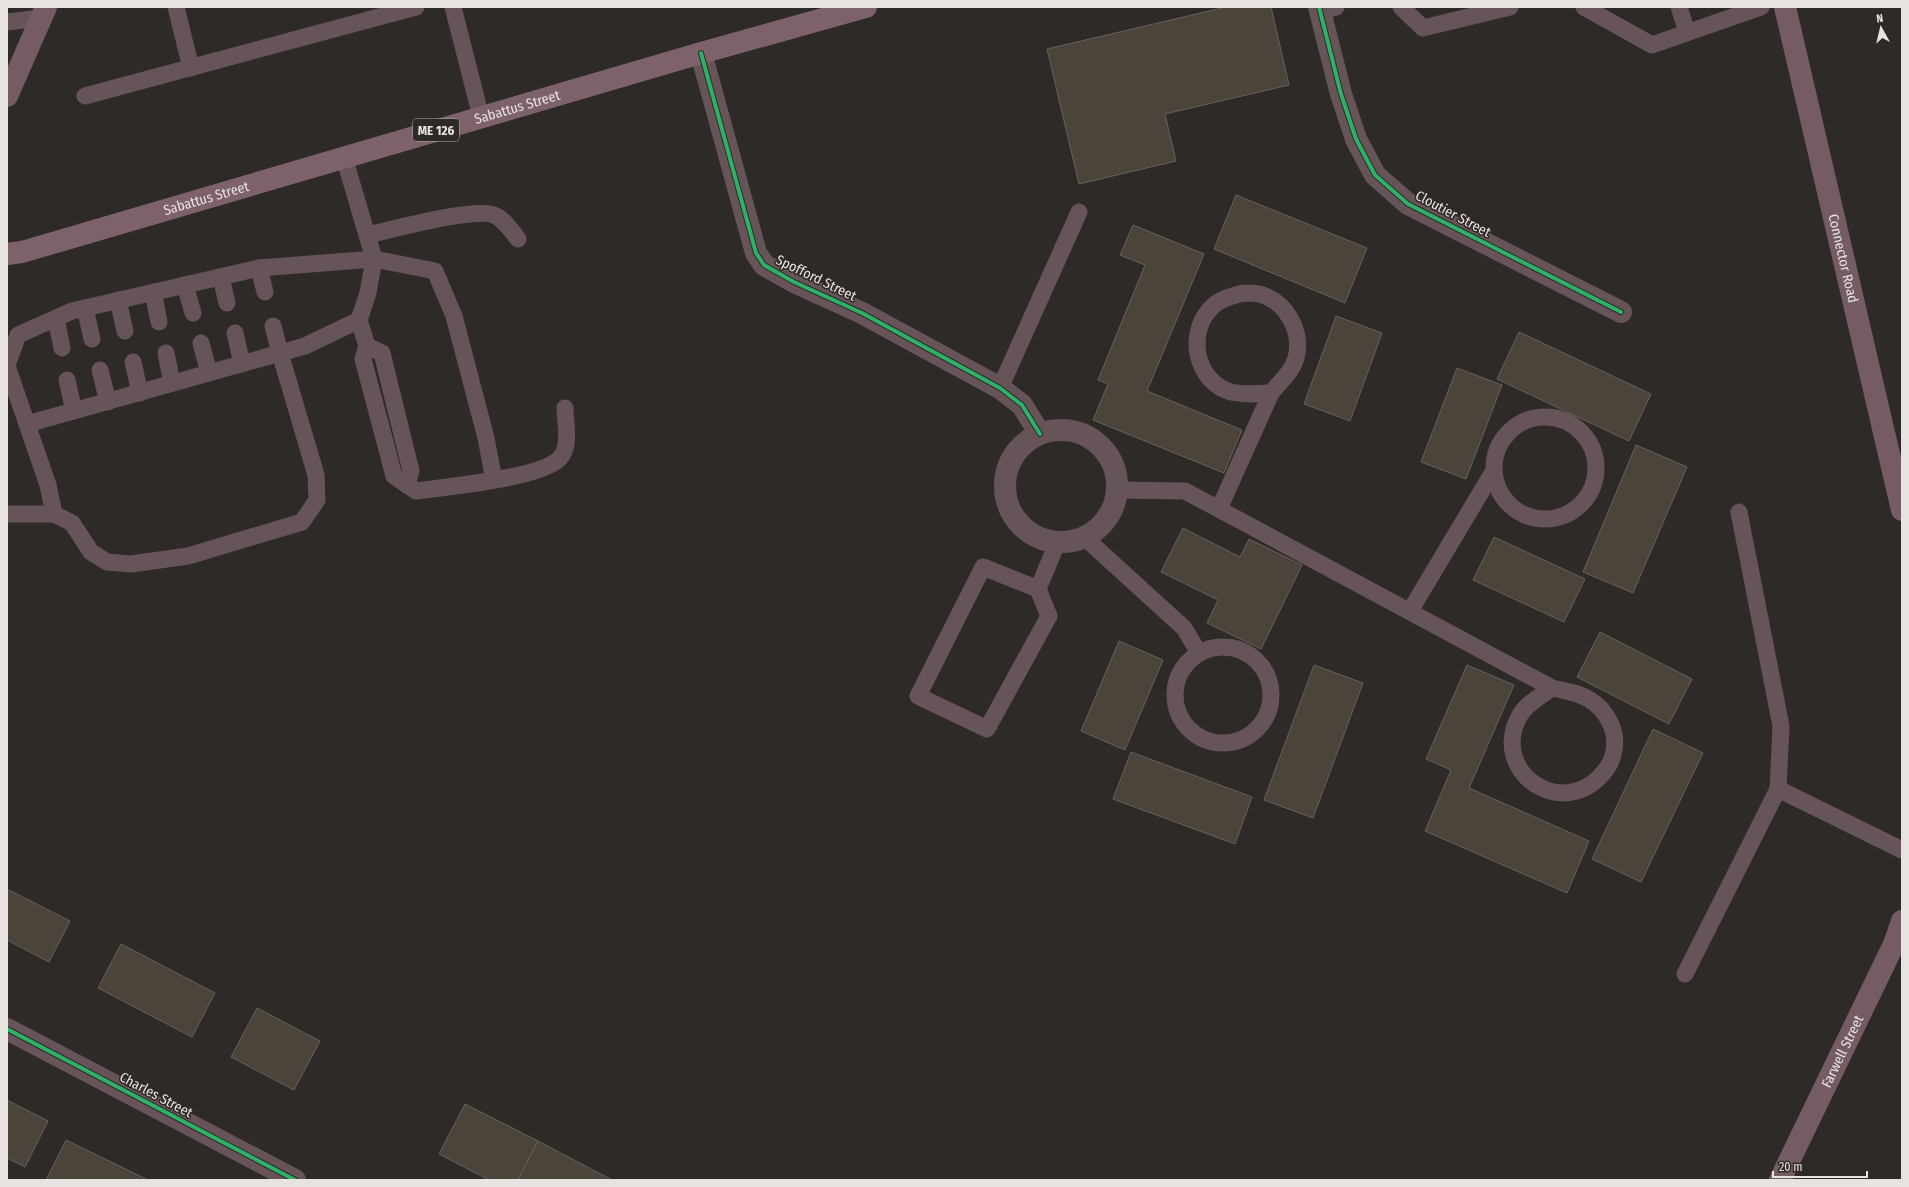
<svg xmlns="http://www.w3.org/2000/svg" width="1909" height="1187" viewBox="0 0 1909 1187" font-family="'Fira Sans Condensed',sans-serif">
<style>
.building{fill:#4c443a;stroke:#646260}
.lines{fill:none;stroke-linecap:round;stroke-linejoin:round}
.lane{stroke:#675458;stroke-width:17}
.street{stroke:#675458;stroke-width:22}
.secondary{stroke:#745c62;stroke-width:22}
.primary{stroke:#7d6269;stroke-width:22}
.cycleway-casing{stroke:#2f2a26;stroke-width:6}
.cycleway{stroke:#2db169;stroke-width:4}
.labels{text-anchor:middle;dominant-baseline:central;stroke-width:3;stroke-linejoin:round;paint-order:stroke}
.shield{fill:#2f2a26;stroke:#b0aca9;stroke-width:1}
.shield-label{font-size:13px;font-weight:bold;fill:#e7e3e1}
.street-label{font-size:14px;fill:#e7e3e1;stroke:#2f2a26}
</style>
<rect width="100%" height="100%" fill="#2d2a28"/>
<!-- building -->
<g class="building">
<polygon points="1226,7 1271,7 1289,85 1165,114 1176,161 1079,184 1047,49"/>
<polygon points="1236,195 1367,248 1345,303 1214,249"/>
<polygon points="1133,225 1204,254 1147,391 1242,430 1224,473 1093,420 1108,384 1098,380 1145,265 1120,255"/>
<polygon points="1336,316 1382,333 1350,421 1304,404"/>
<polygon points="1519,332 1651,394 1629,441 1497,379"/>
<polygon points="1457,368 1502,385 1466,479 1421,462"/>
<polygon points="1636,445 1687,467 1633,593 1583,572"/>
<polygon points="1183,528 1240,557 1249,539 1302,565 1261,649 1207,623 1218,600 1161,572"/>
<polygon points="1494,537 1585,579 1564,622 1473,580"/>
<polygon points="1600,632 1692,679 1669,724 1577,677"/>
<polygon points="1119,641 1163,660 1125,750 1081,731"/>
<polygon points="1314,665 1363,683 1313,818 1264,800"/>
<polygon points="1467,665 1514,685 1469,788 1589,841 1567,893 1425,831 1451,770 1426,759"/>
<polygon points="1653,729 1703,753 1641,882 1592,859"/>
<polygon points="1131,752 1252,797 1235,844 1113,799"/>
<polygon points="7,889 70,921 49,962 7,940"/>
<polygon points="121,944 215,993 192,1037 98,988"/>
<polygon points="257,1008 320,1041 294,1090 231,1057"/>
<polygon points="7,1100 48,1121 25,1167 7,1158"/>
<polygon points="465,1104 538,1141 518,1180 489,1180 439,1154"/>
<polygon points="66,1140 148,1180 46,1180"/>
<polygon points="538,1141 612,1180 518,1180"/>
</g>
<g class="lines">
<!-- lane -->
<g class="lane">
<polyline points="176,7 191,68"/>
<polyline points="453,7 481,117"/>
<polyline points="1401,7 1423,28 1510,7"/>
<polyline points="1584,7 1652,45 1761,7"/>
<polyline points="1679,7 1687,32"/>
<polyline points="1320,12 1336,7"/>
<polyline points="7,22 41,18"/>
<polyline points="85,96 416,7"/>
<path d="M367,235c25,-5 106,-28 127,-20 10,4 17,15 24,24"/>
<polyline points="259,268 265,292"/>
<polyline points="221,277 227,303"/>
<polyline points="185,285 193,313"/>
<polyline points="153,292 159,322"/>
<path d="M1244,293c5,0 10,0 15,1 27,7 44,37 37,64 -4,14 -16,24 -25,35 -14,1 -26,2 -40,-1 -37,-11 -45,-61 -18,-86 8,-8 20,-10 31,-13z"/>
<polyline points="118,300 125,331"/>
<polyline points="85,308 92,339"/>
<polyline points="56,318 62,348"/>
<path d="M359,320l8,26 -4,13 31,117 22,15c30,-4 127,-13 144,-33 11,-12 5,-35 5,-50"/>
<polyline points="235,333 242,364"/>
<polyline points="201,343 209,373"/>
<polyline points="367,346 382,353 411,471 407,485"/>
<polyline points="166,353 172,383"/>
<polyline points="133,362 140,393"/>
<polyline points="7,365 18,335 72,311 259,268 374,259 344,157"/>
<polyline points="7,366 48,485 54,514 7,514"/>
<polyline points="100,370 108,402"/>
<polyline points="67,380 74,411"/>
<polyline points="1000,388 1079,212"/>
<circle cx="1545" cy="468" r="51"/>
<polyline points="27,424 305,346 359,320 368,293 374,259 435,271 454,316 486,438 494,480"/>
<polyline points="1117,490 1185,491 1552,688"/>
<polyline points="1219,509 1271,393"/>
<polyline points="1739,512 1781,726 1778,789"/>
<polyline points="54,514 72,523 91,552 107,562 131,564 188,556 302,522 317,500 316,475 280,353 273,326"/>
<polyline points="1084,537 1184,628 1199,653"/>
<polyline points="1038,589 1049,616 987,729 918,696 983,567 1038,589 1058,541"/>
<polyline points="1410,611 1493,472"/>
<circle cx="1223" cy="695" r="48"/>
<path d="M1552,688c29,6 48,10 60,39 5,13 3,30 -5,41 -41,58 -120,4 -87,-53 7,-12 21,-19 32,-27z"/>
<polyline points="1685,974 1778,789 1902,850"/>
</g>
<!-- street -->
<g class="street">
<polyline points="1319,7 1341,94 1356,139 1375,175 1408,204 1621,312"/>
<polyline points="701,53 756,253 764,265 794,282 862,313 1000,388 1022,405 1040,434"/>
<circle cx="1061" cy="486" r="56"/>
<polyline points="7,1029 295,1180"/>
</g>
<!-- secondary -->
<g class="secondary">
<path id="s1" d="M1785,7l117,503"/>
<polyline points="7,96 46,7"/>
<path id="s2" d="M1780,1180l114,-236 8,-23"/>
</g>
<!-- primary -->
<path class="primary" id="s3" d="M7,254l15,-2 679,-199 165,-46"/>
<defs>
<g id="cycleway">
<polyline points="1319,7 1341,94 1356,139 1375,175 1408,204 1621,312"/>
<polyline points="701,53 756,253 764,265 794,282 862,313 1000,388 1022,405 1040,434"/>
<polyline points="7,1029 295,1180"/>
</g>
</defs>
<!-- cycleway casing -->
<use href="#cycleway" class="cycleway-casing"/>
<!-- cycleway -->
<use href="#cycleway" class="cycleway"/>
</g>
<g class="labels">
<!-- shield labels -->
<rect class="shield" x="413" y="119" width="46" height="22" rx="3"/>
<g class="shield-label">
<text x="436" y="130">ME 126</text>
</g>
<!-- street labels -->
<g class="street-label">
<text stroke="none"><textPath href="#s3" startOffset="531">Sabattus Street</textPath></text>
<text stroke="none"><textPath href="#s3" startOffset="207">Sabattus Street</textPath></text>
<text transform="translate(1453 214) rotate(28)">Cloutier Street</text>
<text stroke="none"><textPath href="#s1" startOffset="258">Connector Road</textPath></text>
<text transform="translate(816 278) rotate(26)">Spofford Street</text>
<text stroke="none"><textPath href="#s2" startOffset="143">Farwell Street</textPath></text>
<text transform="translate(156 1095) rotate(28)">Charles Street</text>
</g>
</g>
<!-- border -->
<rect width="1909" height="1187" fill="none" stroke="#e7e3e1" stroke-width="16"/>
<!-- north arrow -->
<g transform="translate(1881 28) rotate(352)" stroke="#2f2a26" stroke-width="3" paint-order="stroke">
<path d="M0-3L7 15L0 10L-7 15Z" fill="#e7e3e1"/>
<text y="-6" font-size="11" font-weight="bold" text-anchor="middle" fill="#e7e3e1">N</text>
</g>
<!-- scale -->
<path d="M1773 1171v6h94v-6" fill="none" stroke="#e7e3e1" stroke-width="2"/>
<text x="1779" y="1171" font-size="12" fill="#e7e3e1" stroke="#2f2a26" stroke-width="3" paint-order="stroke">20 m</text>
</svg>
